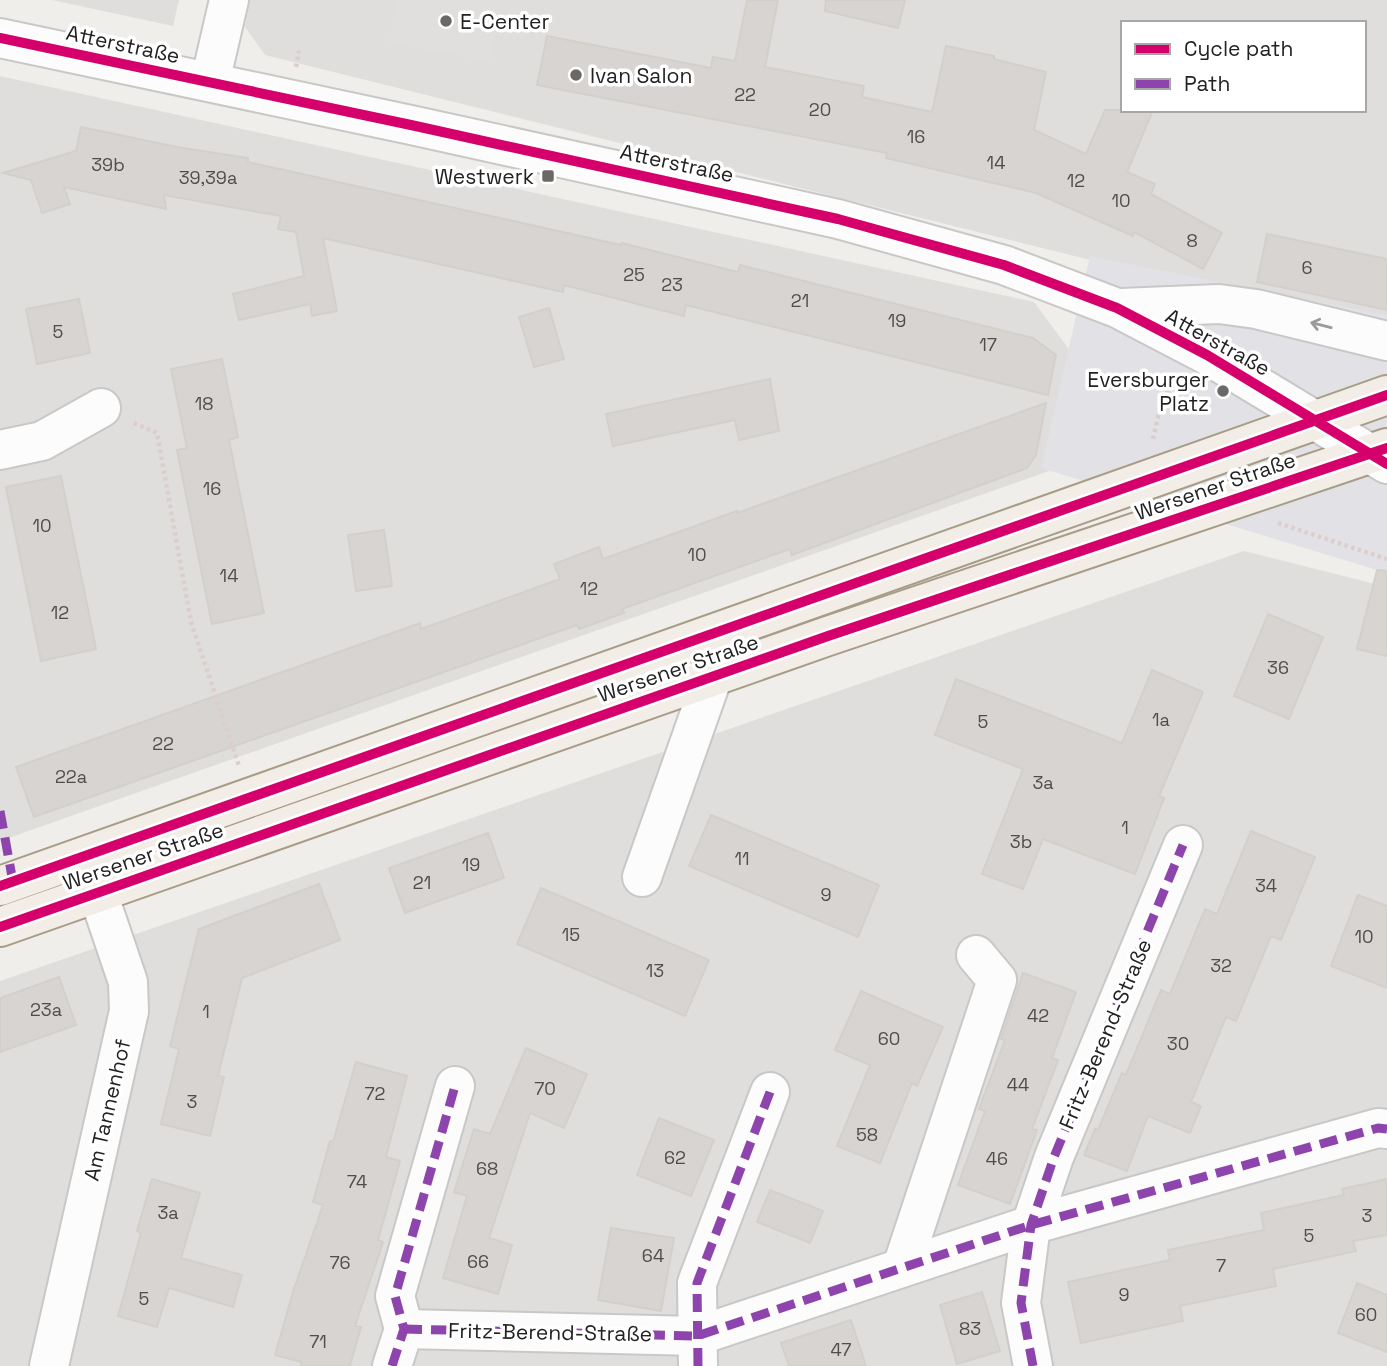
<svg xmlns="http://www.w3.org/2000/svg" width="1387" height="1366" viewBox="0 0 1387 1366" font-family="'Space Grotesk',sans-serif">
<style>
.residential{fill:#dfdedc;fill-rule:evenodd}
.parking{fill:#e0dfde}
.plaza{fill:#e2e1e5}
.building{fill:#d7d4d2;stroke:#d3d0cc;stroke-width:2}
.lines{fill:none;stroke-linecap:round;stroke-linejoin:round}
.minor-casing{stroke:#c9c8c7;stroke-width:42}
.major-casing{stroke:#a79c86;stroke-width:42}
.path{stroke:#dccecd;stroke-width:4.5;stroke-dasharray:3.5 3.5;stroke-linecap:butt}
.minor{stroke:#fdfcfc;stroke-width:38}
.major{stroke:#f3ede7;stroke-width:38}
.quiet{stroke:#8e44ad;stroke-width:9;stroke-dasharray:18 9;stroke-linecap:butt}
.cycleway-casing{stroke:#fff;stroke-width:15}
.cycleway{stroke:#d6006c;stroke-width:10}
.oneway{stroke:#9a9a9a}
.poi-dot{fill:#6a6968;stroke:#fff;stroke-width:2.5}
.labels{text-anchor:middle;dominant-baseline:central;stroke-width:7;stroke-linejoin:round;paint-order:stroke}
.number-label{font-size:18px;fill:#4f4e4e}
.poi-label{font-size:21px;fill:#222;stroke:#fff;text-anchor:start}
.street-label{font-size:21px;fill:#222;stroke:#fff}
</style>
<rect width="100%" height="100%" fill="#f0eeeb"/>
<!-- residential -->
<g class="residential">
<polygon points="52,0 179,0 173,26"/>
<path d="M250,0h1137v320l-232,-44 -890,-221 -20,-28zM1123,23h241v87h-241z"/>
<polygon points="0,76 1034,302 1077,360 1049,471 0,841"/>
<polygon points="1244,551 1387,587 1387,1366 0,1366 0,981"/>
</g>
<!-- parking -->
<polygon class="parking" points="397,0 502,0 490,61 389,43"/>
<!-- plaza -->
<polygon class="plaza" points="1090,256 1387,315 1387,573 1041,468"/>
<!-- building -->
<g class="building">
<polygon points="747,0 778,0 765,67 864,86 862,97 932,112 946,46 994,56 994,59 1046,72 1034,130 1086,154 1105,110 1153,110 1127,172 1155,184 1151,194 1222,233 1203,269 1134,232 1133,236 1036,193 886,158 887,153 537,85 547,36 711,68 713,57 735,61"/>
<polygon points="826,0 905,0 898,28 825,11"/>
<polygon points="81,127 177,147 248,158 248,162 621,245 622,243 738,272 740,265 1033,338 1056,355 1048,395 686,305 684,316 564,285 563,292 323,238 337,311 312,316 310,304 239,320 233,294 304,276 296,232 278,229 281,216 164,195 166,209 64,187 70,204 42,213 31,180 3,173 76,151"/>
<polygon points="1267,234 1387,259 1387,310 1257,282"/>
<polygon points="79,299 90,353 37,364 26,309"/>
<polygon points="549,308 564,359 534,367 519,317"/>
<polygon points="222,359 238,437 229,440 264,613 212,624 177,450 187,448 171,369"/>
<polygon points="770,379 779,431 739,440 735,420 613,446 606,414"/>
<polygon points="1046,403 1036,455 1027,468 792,555 790,549 622,609 624,613 579,629 577,625 34,817 16,767 420,623 421,629 560,579 554,564 599,547 603,559 737,511 737,513"/>
<polygon points="61,476 96,649 41,661 6,487"/>
<polygon points="384,530 392,586 356,591 348,535"/>
<polygon points="1377,570 1387,571 1387,656 1357,649"/>
<polygon points="1268,614 1323,637 1289,719 1234,696"/>
<polygon points="1152,670 1203,692 1159,796 1164,798 1135,874 1043,839 1023,889 982,874 1023,769 935,735 956,679 1122,743"/>
<polygon points="711,815 879,885 858,937 689,866"/>
<polygon points="1251,831 1315,857 1281,940 1271,936 1236,1021 1226,1017 1191,1102 1201,1106 1190,1133 1148,1116 1127,1171 1084,1155 1095,1129 1098,1130 1122,1073 1126,1075 1161,990 1170,994 1205,909 1217,914"/>
<polygon points="488,833 504,878 405,913 389,868"/>
<polygon points="319,884 340,940 242,978 218,1076 224,1077 210,1136 161,1124 179,1049 170,1046 199,929"/>
<polygon points="541,888 709,960 685,1016 517,944"/>
<polygon points="1358,895 1387,906 1387,988 1331,966"/>
<polygon points="1023,973 1076,992 1052,1058 1058,1060 1032,1129 1037,1130 1010,1204 958,1185 985,1111 979,1109 1005,1040 1001,1039"/>
<polygon points="59,977 76,1025 0,1052 0,998"/>
<polygon points="861,991 943,1027 917,1086 912,1083 880,1163 837,1146 870,1065 835,1050"/>
<polygon points="526,1048 587,1074 564,1128 530,1113 489,1238 512,1245 498,1294 443,1278 467,1196 454,1192 474,1129 490,1134"/>
<polygon points="356,1062 407,1076 386,1157 400,1161 378,1240 383,1242 355,1326 361,1327 350,1366 301,1366 302,1362 275,1355 293,1292 323,1205 313,1202 330,1141 333,1142"/>
<polygon points="659,1118 714,1140 691,1196 637,1175"/>
<polygon points="152,1179 200,1193 181,1258 242,1275 233,1307 169,1288 157,1327 118,1316 141,1233 137,1231"/>
<polygon points="1387,1179 1387,1235 1353,1241 1356,1251 1273,1269 1276,1286 1180,1306 1183,1321 1081,1343 1068,1282 1170,1260 1168,1250 1264,1230 1261,1213 1344,1195 1342,1189"/>
<polygon points="770,1190 823,1211 810,1243 757,1222"/>
<polygon points="611,1228 674,1238 661,1311 598,1300"/>
<polygon points="1357,1283 1387,1295 1387,1352 1338,1333"/>
<polygon points="982,1292 1000,1351 957,1364 940,1305"/>
<polygon points="851,1320 866,1366 789,1366 781,1343"/>
</g>
<g class="lines">
<defs>
<g id="minor">
<polyline points="0,38 411,125 838,219 1004,265 1117,308 1207,355 1387,464"/>
<polyline points="210,82 229,0"/>
<polyline points="1121,308 1219,304 1256,309 1387,341"/>
<polyline points="0,450 42,441 101,408"/>
<polyline points="642,877 713,676"/>
<polyline points="902,1267 997,980 976,955"/>
<polyline points="404,1329 697,1336 1031,1225 1378,1128 1387,1129"/>
<polyline points="49,1366 129,1011 128,982 87,861"/>
<polyline points="392,1366 404,1329 395,1296 455,1086"/>
<polyline points="698,1366 697,1283 770,1092"/>
<polyline points="1033,1366 1021,1303 1031,1225 1054,1157 1183,845"/>
</g>
<g id="major">
<polyline points="0,886 1387,395"/>
<polyline points="0,927 828,636 1387,448"/>
</g>
</defs>
<!-- minor casing -->
<use href="#minor" class="minor-casing"/>
<!-- major casing -->
<use href="#major" class="major-casing"/>
<!-- path -->
<g class="path">
<polyline points="296,67 299,51"/>
<polyline points="134,423 157,433 191,622 239,766"/>
<polyline points="1153,439 1163,395 1181,379"/>
<polyline points="1278,523 1387,559"/>
</g>
<!-- minor -->
<use href="#minor" class="minor"/>
<!-- major -->
<use href="#major" class="major"/>
<!-- quiet -->
<g class="quiet">
<polyline points="0,811 13,882"/>
<polyline points="404,1329 697,1336 1031,1225 1378,1128 1387,1129"/>
<polyline points="392,1366 404,1329 395,1296 455,1086"/>
<polyline points="698,1366 697,1283 770,1092"/>
<polyline points="1033,1366 1021,1303 1031,1225 1054,1157 1183,845"/>
</g>
<defs>
<g id="cycleway">
<polyline points="0,38 411,125 838,219 1004,265 1117,308 1207,355 1387,464"/>
<polyline points="0,886 1387,395"/>
<polyline points="0,927 828,636 1387,448"/>
</g>
</defs>
<!-- cycleway casing -->
<use href="#cycleway" class="cycleway-casing"/>
<!-- cycleway -->
<use href="#cycleway" class="cycleway"/>
</g>
<!-- one-way arrows -->
<defs><path id="oneway-shaft" d="M-6 0H5M1.5-3L5.5 0L1.5 3" fill="none" stroke-width="1.6" stroke-linecap="round" stroke-linejoin="round" transform="scale(1.75)"/></defs>
<use class="oneway" href="#oneway-shaft" transform="translate(1321 325) rotate(-166)"/>
<!-- markers -->
<g class="poi-dot">
<circle cx="446" cy="21" r="7"/>
<circle cx="576" cy="75" r="7"/>
<rect x="541" y="169" width="14" height="14" rx="3.5"/>
<circle cx="1223" cy="391" r="7"/>
</g>
<g class="labels">
<!-- number labels -->
<g class="number-label">
<text x="745" y="94">22</text>
<text x="820" y="109">20</text>
<text x="916" y="136">16</text>
<text x="996" y="162">14</text>
<text x="108" y="164">39b</text>
<text x="208" y="177">39,39a</text>
<text x="1076" y="180">12</text>
<text x="1121" y="200">10</text>
<text x="1192" y="240">8</text>
<text x="1307" y="267">6</text>
<text x="634" y="274">25</text>
<text x="672" y="284">23</text>
<text x="800" y="300">21</text>
<text x="897" y="320">19</text>
<text x="58" y="331">5</text>
<text x="988" y="344">17</text>
<text x="204" y="403">18</text>
<text x="212" y="488">16</text>
<text x="42" y="525">10</text>
<text x="697" y="554">10</text>
<text x="229" y="575">14</text>
<text x="589" y="588">12</text>
<text x="60" y="612">12</text>
<text x="1278" y="667">36</text>
<text x="1161" y="719">1a</text>
<text x="983" y="721">5</text>
<text x="163" y="743">22</text>
<text x="71" y="776">22a</text>
<text x="1043" y="782">3a</text>
<text x="1125" y="827">1</text>
<text x="1021" y="841">3b</text>
<text x="742" y="858">11</text>
<text x="471" y="864">19</text>
<text x="422" y="882">21</text>
<text x="1266" y="885">34</text>
<text x="826" y="894">9</text>
<text x="571" y="934">15</text>
<text x="1364" y="936">10</text>
<text x="1221" y="965">32</text>
<text x="655" y="970">13</text>
<text x="46" y="1009">23a</text>
<text x="206" y="1011">1</text>
<text x="1038" y="1015">42</text>
<text x="889" y="1038">60</text>
<text x="1178" y="1043">30</text>
<text x="1018" y="1084">44</text>
<text x="545" y="1088">70</text>
<text x="375" y="1093">72</text>
<text x="192" y="1101">3</text>
<text x="867" y="1134">58</text>
<text x="675" y="1157">62</text>
<text x="997" y="1158">46</text>
<text x="487" y="1168">68</text>
<text x="357" y="1181">74</text>
<text x="168" y="1212">3a</text>
<text x="1367" y="1215">3</text>
<text x="1309" y="1235">5</text>
<text x="653" y="1255">64</text>
<text x="478" y="1261">66</text>
<text x="340" y="1262">76</text>
<text x="1221" y="1265">7</text>
<text x="1124" y="1294">9</text>
<text x="144" y="1298">5</text>
<text x="1366" y="1314">60</text>
<text x="970" y="1328">83</text>
<text x="318" y="1341">71</text>
<text x="841" y="1349">47</text>
</g>
<!-- poi labels -->
<g class="poi-label">
<text x="460" y="21">E-Center</text>
<text x="590" y="75">Ivan Salon</text>
<text x="534" y="176" text-anchor="end">Westwerk</text>
<text x="1209" y="379" text-anchor="end">Eversburger<tspan x="1209" dy="24">Platz</tspan></text>
</g>
<!-- street labels -->
<g class="street-label">
<text transform="translate(123 44) rotate(12)">Atterstraße</text>
<text transform="translate(677 163) rotate(12)">Atterstraße</text>
<text transform="translate(1218 342) rotate(29)">Atterstraße</text>
<text transform="translate(1215 486) rotate(-19)">Wersener Straße</text>
<text transform="translate(678 668) rotate(-19)">Wersener Straße</text>
<text transform="translate(143 856) rotate(-19)">Wersener Straße</text>
<text transform="translate(1105 1034) rotate(-67)">Fritz-Berend-Straße</text>
<text transform="translate(107 1110) rotate(-77)">Am Tannenhof</text>
<text transform="translate(550 1332) rotate(1)">Fritz-Berend-Straße</text>
</g>
</g>
<!-- legend -->
<rect x="1121" y="21" width="245" height="91" fill="#ffffff" stroke="#a7a7a7" stroke-width="2"/>
<rect x="1135" y="44" width="35" height="10" fill="#d6006c" stroke="#a7a7a7" stroke-width="2"/>
<text x="1184" y="56" font-size="21" fill="#222222">Cycle path</text>
<rect x="1135" y="79" width="35" height="10" fill="#8e44ad" stroke="#a7a7a7" stroke-width="2"/>
<text x="1184" y="91" font-size="21" fill="#222222">Path</text>
</svg>
